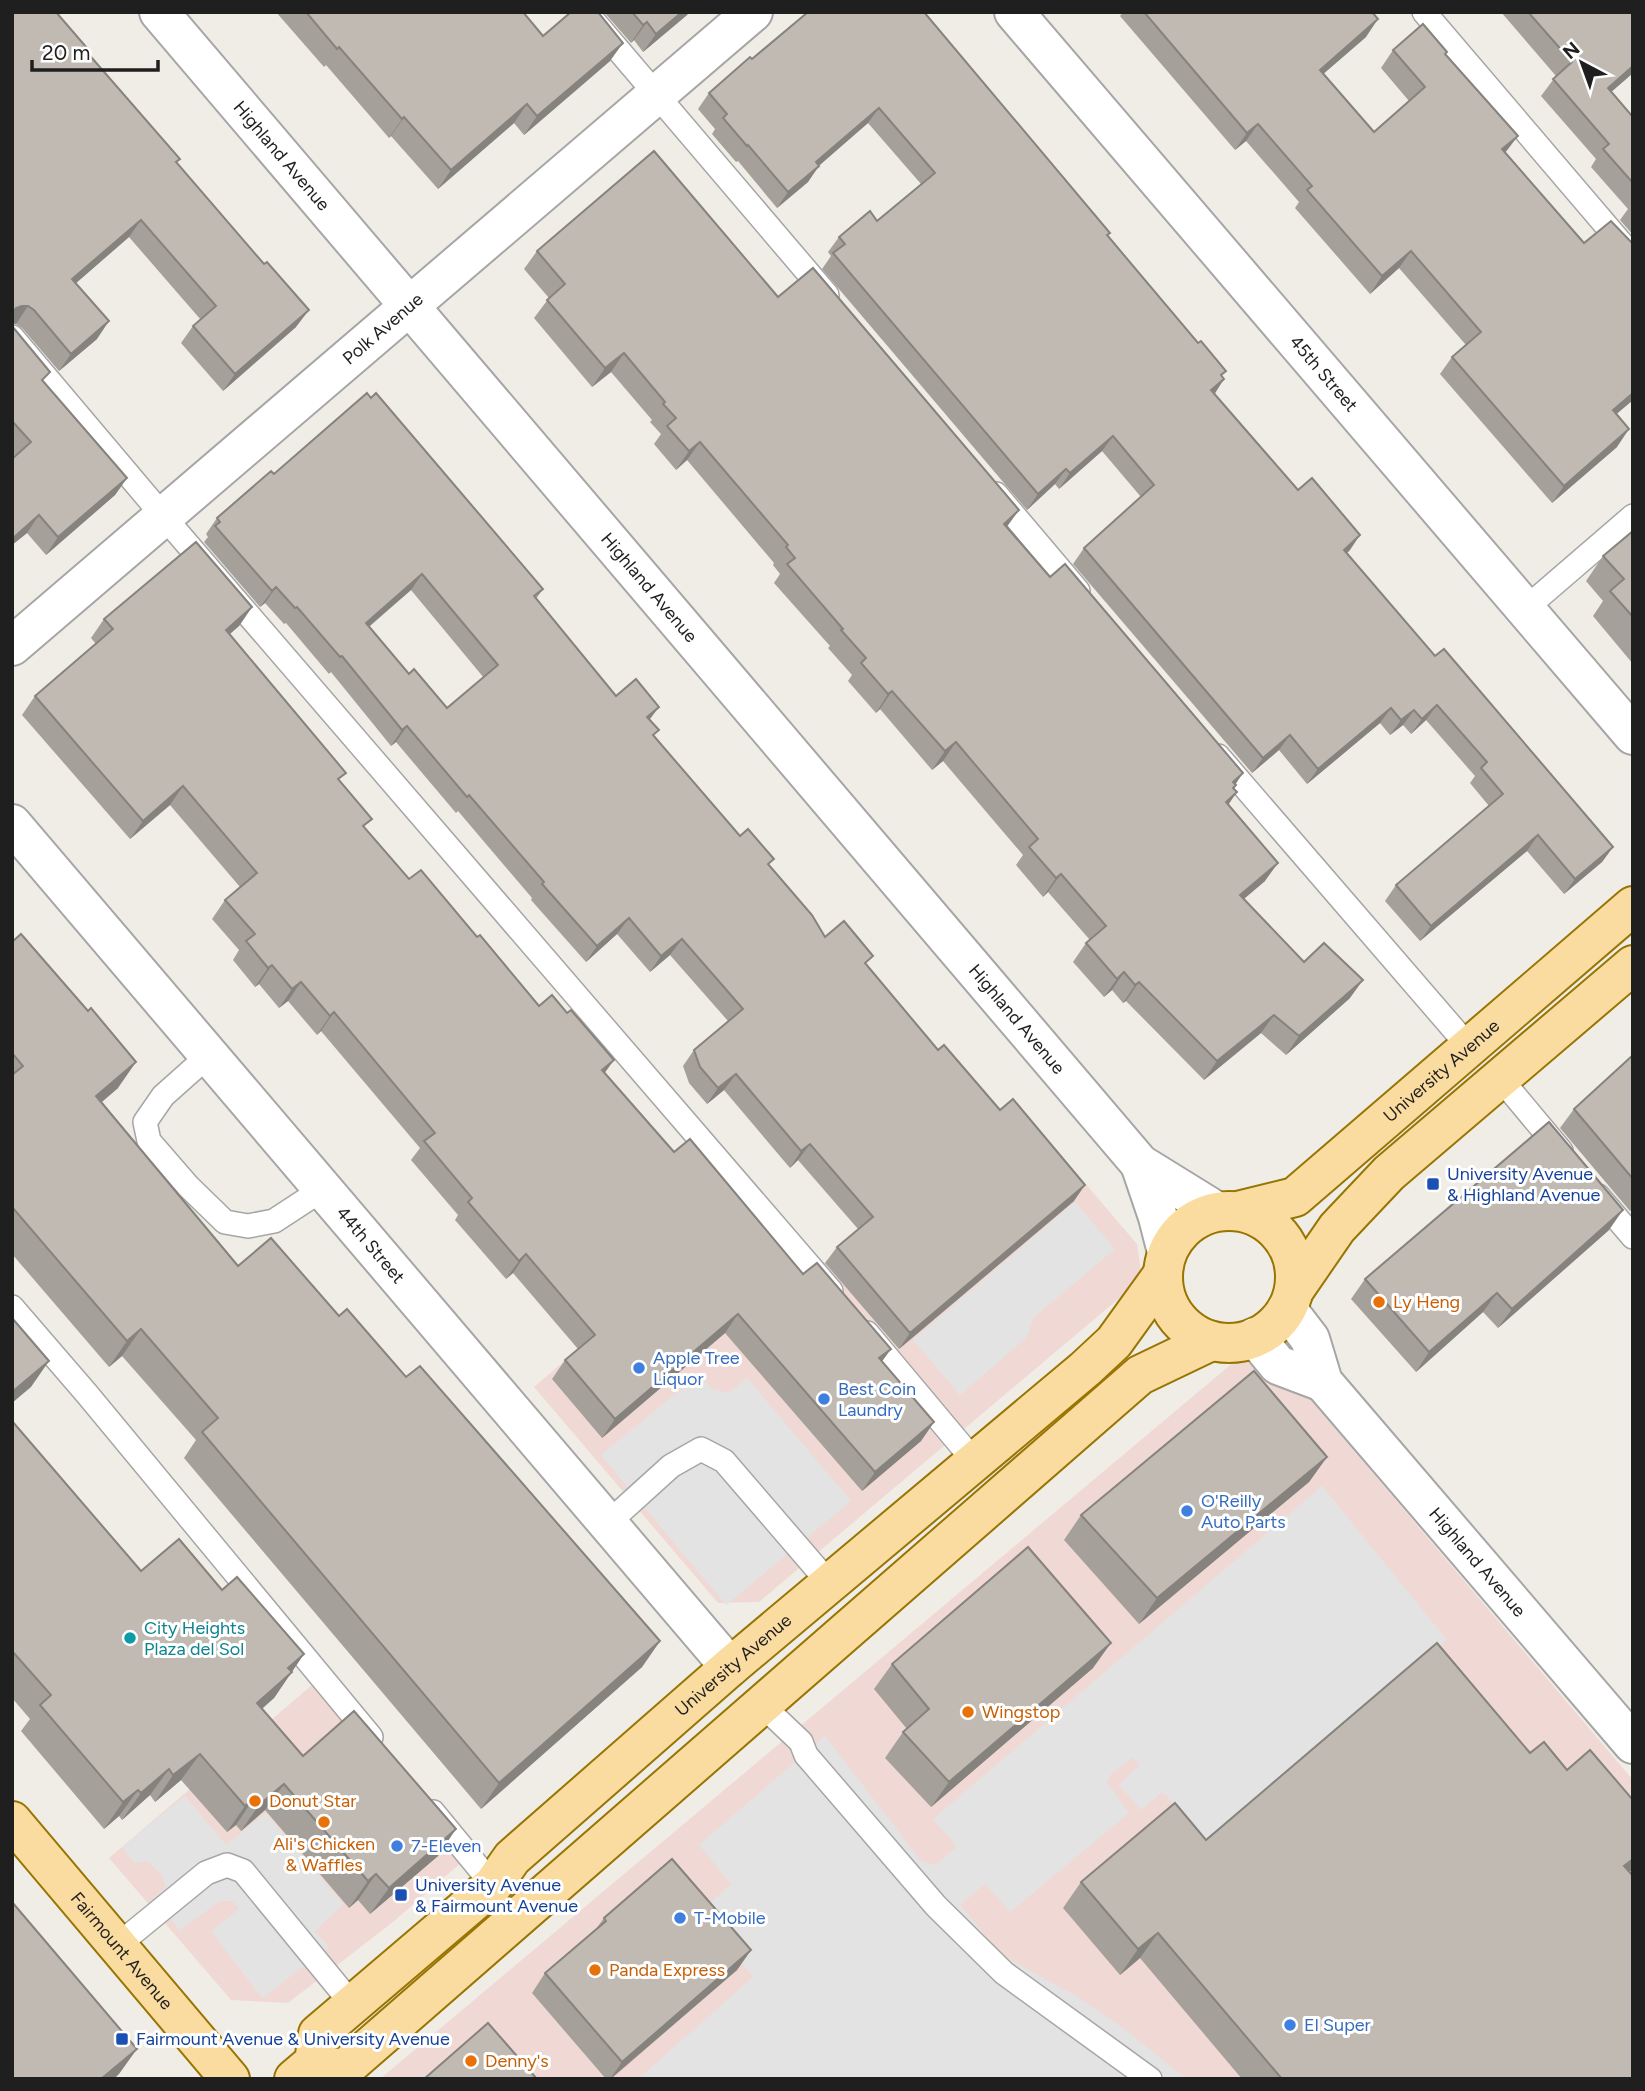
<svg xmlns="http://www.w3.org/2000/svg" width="1645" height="2091" viewBox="0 0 1645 2091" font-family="Figtree,sans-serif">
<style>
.commercial{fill:#f0d9d5}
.parking{fill:#e3e3e3}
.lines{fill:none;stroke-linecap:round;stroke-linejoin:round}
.service-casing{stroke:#a6a6a6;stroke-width:26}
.minor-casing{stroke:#a6a6a6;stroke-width:42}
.primary-casing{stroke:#987502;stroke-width:42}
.service{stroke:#fff;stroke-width:23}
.minor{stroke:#fff;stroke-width:38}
.primary{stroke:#fbdca0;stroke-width:38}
.wall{fill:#a5a099;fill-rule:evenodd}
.shaded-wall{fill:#86827d}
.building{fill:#c0bab2;stroke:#86827d;stroke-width:2;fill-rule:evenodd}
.transit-dot{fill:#1a4fb4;stroke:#fff;stroke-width:2.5}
.food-dot{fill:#e8710a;stroke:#fff;stroke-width:2.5}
.shop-dot{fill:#3f7fe0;stroke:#fff;stroke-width:2.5}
.culture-dot{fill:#0f9aa8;stroke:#fff;stroke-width:2.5}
.labels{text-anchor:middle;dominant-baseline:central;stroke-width:6;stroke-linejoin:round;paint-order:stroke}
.street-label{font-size:18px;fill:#1f1f1f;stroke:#fff}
.transit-label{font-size:18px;fill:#164399;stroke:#fff;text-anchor:start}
.food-label{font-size:18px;fill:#c56008;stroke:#fff;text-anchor:start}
.shop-label{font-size:18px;fill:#366cbe;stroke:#fff;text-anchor:start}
.culture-label{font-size:18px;fill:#0d838f;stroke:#fff;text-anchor:start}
</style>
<rect width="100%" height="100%" fill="#f0ede6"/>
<!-- commercial -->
<g class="commercial">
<polygon points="1015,1101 1137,1244 1142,1279 759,1602 718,1603 534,1387 745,1206 808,1277"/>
<polygon points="1260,1340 1633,1780 1633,2079 380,2079"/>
<polygon points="312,1685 463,1861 393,1922 288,2003 231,2000 109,1858"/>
</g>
<!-- parking -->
<g class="parking">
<polygon points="1075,1202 1115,1249 1033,1318 1027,1337 960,1395 913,1340"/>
<polygon points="699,1374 712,1389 729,1393 747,1378 851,1501 726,1605 601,1455"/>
<polygon points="1322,1486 1447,1640 1206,1844 1166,1795 1161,1793 1141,1810 1119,1785 1139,1766 1137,1761 1132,1758 1111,1774 1107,1782 1129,1813 1010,1912 985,1884 960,1905 1002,1955 1078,1997 1127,2031 1186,2079 638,2079 753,1977 700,1912 731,1884 699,1845 825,1736 921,1861 935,1865 957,1847 933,1819"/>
<polygon points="185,1796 226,1845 266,1813 343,1904 315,1931 329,1947 262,1998 211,1931 239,1909 232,1901 220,1901 180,1930 153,1899 166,1887 162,1875 147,1861 134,1863 122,1847"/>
</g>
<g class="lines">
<defs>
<g id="service">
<polyline points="586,12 827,295"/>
<polyline points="1424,12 1633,257"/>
<polyline points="12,337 164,517 831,1291"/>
<polyline points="996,494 1078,591"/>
<polyline points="1525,609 1633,516"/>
<polyline points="1218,756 1470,1048"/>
<polyline points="209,1055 163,1096 145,1122 149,1141 188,1186 225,1222 248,1226 274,1221 323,1189"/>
<polyline points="1500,1078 1561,1151"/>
<polyline points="1598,1196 1633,1237"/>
<polyline points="12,1307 87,1394 371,1737"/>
<polyline points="867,1333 975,1462"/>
<polyline points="608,1523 671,1466 701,1449 724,1461 829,1583"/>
<polyline points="762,1705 801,1742 806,1755 936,1906 1004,1973 1150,2079"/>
<polyline points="433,1812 493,1885"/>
<polyline points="118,1945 206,1873 227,1865 243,1871 352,2004"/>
</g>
<g id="minor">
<path id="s1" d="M159,12l981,1152 76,47"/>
<path id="s2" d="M1014,12l619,723"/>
<path id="s3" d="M12,646l741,-634"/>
<path id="s4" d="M12,824l718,843"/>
<polyline points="1140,1164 1158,1217 1167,1252"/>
<path id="s5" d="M1287,1309l23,30 13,43 310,362"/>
<polyline points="1255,1337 1278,1365 1323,1382"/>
</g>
<g id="primary">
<path id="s6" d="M1238,1211l57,-14 338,-291"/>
<circle cx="1229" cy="1277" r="66"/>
<polyline points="1295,1289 1337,1228 1389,1173 1633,965"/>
<path id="s7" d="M12,1821l218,258"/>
<polyline points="314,2062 343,2070 1140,1375 1211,1341"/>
<path id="s8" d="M294,2079l20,-17 4,-28 175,-149 19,-27 218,-191 355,-298 29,-27 49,-68"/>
</g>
</defs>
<!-- service casing -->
<use href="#service" class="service-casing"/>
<!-- minor casing -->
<use href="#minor" class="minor-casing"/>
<!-- primary casing -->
<use href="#primary" class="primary-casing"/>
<!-- service -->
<use href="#service" class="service"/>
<!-- minor -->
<use href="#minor" class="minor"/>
<!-- primary -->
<use href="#primary" class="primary"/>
</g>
<!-- wall -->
<g class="wall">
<polygon points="12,12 86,51 177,163 296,327 223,391 181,343 193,326 201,320 129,237 76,283 97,339 59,371 22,328 16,324 12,323"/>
<polygon points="276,12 523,12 543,36 610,61 524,135 514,123 438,189 391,136 389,138 326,65 324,67"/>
<polygon points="604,12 689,12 687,15 643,52 634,40 631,43"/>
<polygon points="808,12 1108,236 1222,376 1214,394 1350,550 1347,553 1435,656 1613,847 1602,862 1564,894 1527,851 1420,941 1385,901 1396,885 1489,806 1470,783 1475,776 1426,720 1411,734 1403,725 1390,735 1380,723 1307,784 1279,750 1252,773 1073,564 1084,548 1141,497 1102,451 1059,489 1055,484 1027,510 822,269 831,256 828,252 839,237 877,221 921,184 868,123 818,166 808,182 777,208 738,161 736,162 712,134 715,129 698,109 709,93 752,59"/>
<polygon points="1123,12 1372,12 1366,37 1323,74 1374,132 1409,101 1381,68 1393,50 1447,52 1445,54 1506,153 1584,243 1633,244 1633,400 1616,414 1617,447 1552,503 1440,374 1452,357 1466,345 1399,268 1370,294 1295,208 1299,202 1246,141 1235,150 1120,16"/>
<polygon points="1501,12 1633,12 1633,73 1611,92 1633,117 1633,235 1620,220 1628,209 1591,167 1596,159 1541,96 1556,76"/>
<polygon points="537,251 778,297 1007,527 1236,785 1234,789 1237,792 1228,804 1265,881 1244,899 1304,962 1350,998 1286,1055 1261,1033 1204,1080 1126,1001 1123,1003 1112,990 1104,997 1073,962 1086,943 1090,940 1048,892 1043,897 1016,865 1023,855 943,761 932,770 880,709 876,713 848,681 852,675 828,648 830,646 774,583 780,574 773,565 774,563 687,460 676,470 654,444 661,434 650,422 652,420 611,372 592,387 534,318 549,298 524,269"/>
<polygon points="12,326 44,382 127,478 115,495 46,555 27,533 12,545 12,459 15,456 12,453"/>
<path d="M274,474l269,115 -7,10 80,97 34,23 4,18 86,99 29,30 56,71 41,28 72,85 136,151 -175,148 -74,-86 12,-16 21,-18 -60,-69 -8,8 -66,-78 -17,14 -18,-21 -6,-17 11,-16 34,-29 -58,-66 -20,17 -33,-38 -31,28 -55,-62 1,-2 -74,-87 -2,2 -60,-71 -5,4 -60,-74 -2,2 -43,-51 -2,1 -19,-21 -5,4 -56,-65 4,-5 -2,-3 11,-16zM411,590l73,88 -37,30 -38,-34 -40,-47z"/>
<polygon points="1633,531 1633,664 1593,616 1603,601 1586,581 1603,556"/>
<polygon points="252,607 239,626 230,634 340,781 365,829 409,879 477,937 539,1006 605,1073 674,1152 803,1274 882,1361 934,1422 921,1441 862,1491 725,1333 602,1438 552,1379 565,1360 578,1349 513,1273 506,1279 455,1220 458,1215 411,1160 420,1148 321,1031 317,1035 288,1001 279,1008 259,984 255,987 233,960 239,950 212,919 225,900 240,887 170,805 130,839 22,715 35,696 96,644 91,638 104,619"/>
<polygon points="12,942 118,1088 102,1102 238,1266 339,1316 406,1377 660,1641 642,1667 481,1809 184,1458 196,1440 122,1356 109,1367 12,1254"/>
<polygon points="1633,1055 1633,1209 1630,1211 1560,1128 1574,1109"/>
<polygon points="1609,1230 1498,1328 1483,1312 1416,1372 1351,1299 1365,1279"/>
<polygon points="12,1421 141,1571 222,1590 304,1654 274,1698 262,1709 303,1756 438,1856 370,1914 358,1900 349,1908 265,1810 241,1831 236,1825 227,1832 181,1780 155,1802 150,1795 122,1820 119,1816 104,1829 21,1731 30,1719 12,1698"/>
<polygon points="1327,1457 1309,1482 1139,1624 1064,1540 1081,1515"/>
<polygon points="892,1664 1093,1668 931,1807 885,1758 903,1732 907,1729 874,1689"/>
<polygon points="1530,1753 1633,1869 1629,1872 1633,2079 1242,2079 1140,1958 1120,1975 1063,1908 1081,1882 1206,1840"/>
<polygon points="604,1918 751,1950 737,1970 611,2079 606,2079 532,1993 545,1973 593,1933"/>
</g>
<!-- shaded-wall -->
<g class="shaded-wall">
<polygon points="682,12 689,12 687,15 643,52 656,34"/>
<polygon points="1378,19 1366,37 1307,88 1320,70"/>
<polygon points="647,22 634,40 631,43 643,25"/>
<polygon points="623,43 610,61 524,135 537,116"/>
<polygon points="1633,66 1633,73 1595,106 1608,88"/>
<polygon points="527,104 514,123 438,189 451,170"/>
<polygon points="879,108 868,123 805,178 816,162"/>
<polygon points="404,117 391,136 389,138 402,119"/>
<polygon points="1258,124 1246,141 1235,150 1247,133"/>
<polygon points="1518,136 1505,153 1502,149"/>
<polygon points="819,166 808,182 777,208 788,192"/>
<polygon points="141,220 129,237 60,297 72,279"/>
<polygon points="1411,251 1399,268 1370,294 1382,276"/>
<polygon points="22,306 28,306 16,324 12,323 12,314 16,308"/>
<polygon points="309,310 296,327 223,391 235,374"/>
<polygon points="109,321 97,339 59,371 71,354"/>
<polygon points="624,353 611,372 592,387 605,368"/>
<polygon points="1224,379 1214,395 1211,390"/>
<polygon points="1633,393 1633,400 1600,428 1613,410"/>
<polygon points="1629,429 1617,447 1552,503 1564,486"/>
<polygon points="1113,436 1102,451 1059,489 1070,473"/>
<polygon points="700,442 687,460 676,470 689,451"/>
<polygon points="1066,469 1055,484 1027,510 1038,494"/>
<polygon points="127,478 115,495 46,555 58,537"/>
<polygon points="1019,510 1006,528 1004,524"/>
<polygon points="39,515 27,533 12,545 12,539"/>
<polygon points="1360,535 1350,550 1333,565 1344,550"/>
<polygon points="422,574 411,590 354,639 366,623"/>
<polygon points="276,587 265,603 260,607 272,591"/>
<polygon points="252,607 239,626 213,648 226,630"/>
<polygon points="892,691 880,709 876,713 888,694"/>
<polygon points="1437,705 1426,720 1411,734 1422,719"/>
<polygon points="659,707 647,723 647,717"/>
<polygon points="1391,708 1380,723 1307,784 1318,769"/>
<polygon points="1414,710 1403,725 1390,735 1401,720"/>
<polygon points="407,726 396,742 391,746 402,730"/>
<polygon points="1290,735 1279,750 1252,773 1263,758"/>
<polygon points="956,742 943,761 932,770 945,751"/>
<polygon points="1243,773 1231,791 1233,782"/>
<polygon points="183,786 170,805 130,839 143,821"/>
<polygon points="1237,792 1224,811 1226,802"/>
<polygon points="1538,835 1527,851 1420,941 1431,926"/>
<polygon points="1613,847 1602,862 1564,894 1575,879"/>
<polygon points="1278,863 1265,881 1227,913 1240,895"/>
<polygon points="1061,874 1048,892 1043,897 1056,878"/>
<polygon points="629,918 617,934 586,962 597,946"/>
<polygon points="682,939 670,955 650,972 661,956"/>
<polygon points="272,965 259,984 255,987 268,968"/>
<polygon points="1124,972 1112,990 1104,997 1117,979"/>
<polygon points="1363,980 1350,998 1286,1055 1299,1036"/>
<polygon points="301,982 288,1001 279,1008 292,989"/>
<polygon points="1139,982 1126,1001 1123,1003 1135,985"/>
<polygon points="334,1012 321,1031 317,1035 330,1016"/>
<polygon points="1274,1015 1261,1033 1204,1080 1217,1061"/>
<polygon points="614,1060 601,1078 602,1070"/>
<polygon points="136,1062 118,1088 78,1122 96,1096"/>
<polygon points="736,1074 724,1090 707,1104 718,1088"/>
<polygon points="810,1144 798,1160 790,1168 801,1151"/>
<polygon points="1085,1185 1074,1201 899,1349 910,1333"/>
<polygon points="1623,1210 1609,1230 1498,1328 1512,1309"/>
<polygon points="526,1254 513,1273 506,1279 519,1261"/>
<polygon points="1497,1293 1483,1312 1416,1372 1429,1352"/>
<polygon points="738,1314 725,1333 602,1438 615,1419"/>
<polygon points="141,1329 122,1356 109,1367 127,1341"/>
<polygon points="891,1349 878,1367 879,1358"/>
<polygon points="49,1361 31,1387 12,1403 12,1392"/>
<polygon points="934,1422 921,1441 862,1491 875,1472"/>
<polygon points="1327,1457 1309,1482 1139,1624 1157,1598"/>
<polygon points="660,1641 642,1667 481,1809 499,1783"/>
<polygon points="1111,1643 1093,1668 931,1807 949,1782"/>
<polygon points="304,1654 274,1698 238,1729 257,1703 288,1668"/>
<polygon points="200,1754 181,1780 155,1802 173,1775"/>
<polygon points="169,1769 150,1795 122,1820 141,1793"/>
<polygon points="284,1784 265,1810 241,1831 259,1805"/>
<polygon points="138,1790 119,1816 104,1829 123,1802"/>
<polygon points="254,1798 236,1825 227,1832 245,1806"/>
<polygon points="456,1829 438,1856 370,1914 389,1888"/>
<polygon points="1633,1859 1633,1869 1606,1891 1624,1866"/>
<polygon points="376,1874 358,1900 349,1908 368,1881"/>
<polygon points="1158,1933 1140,1958 1120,1975 1138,1949"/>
<polygon points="751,1950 737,1970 610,2079 622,2062"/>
<polygon points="137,2049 119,2074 114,2079 101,2079"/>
</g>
<!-- building -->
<g class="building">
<polygon points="12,12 56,12 87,48 85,50 180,159 176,162 264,264 267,262 309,310 235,374 193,326 216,306 141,220 72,279 109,321 71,354 34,310 28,306 22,306 16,308 12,314"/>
<polygon points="306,12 523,12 543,36 571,12 598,12 623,43 537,116 527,104 451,170 404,117 402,119 339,47 337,49"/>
<polygon points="632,12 682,12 656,34 647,22 643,25"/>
<polygon points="808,12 924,12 1110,233 1107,235 1198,343 1201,341 1226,371 1221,375 1224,379 1211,390 1298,490 1312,478 1360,535 1344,550 1435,656 1444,649 1613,847 1575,879 1538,835 1431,926 1396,885 1503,794 1481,768 1487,762 1437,705 1422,719 1414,710 1401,720 1391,708 1318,769 1290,735 1263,758 1084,548 1154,485 1113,436 1070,473 1066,469 1038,494 833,253 845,244 839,237 870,211 877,221 935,173 879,108 816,162 819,166 788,192 748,145 747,146 723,118 727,114 709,93 750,57 752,59"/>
<polygon points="1144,12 1372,12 1378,19 1320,70 1374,132 1425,87 1393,50 1423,24 1447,52 1445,54 1518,136 1502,149 1584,243 1611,221 1633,244 1633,393 1613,410 1629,429 1564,486 1452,357 1481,332 1411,251 1382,276 1307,190 1312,186 1258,124 1247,133"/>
<polygon points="1528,12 1633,12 1633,66 1608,88 1633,117 1633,183 1603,149 1609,144 1553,79 1572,62"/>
<polygon points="654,151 778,297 813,268 1019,510 1004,524 1050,577 1065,564 1243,773 1233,782 1236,785 1233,788 1237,792 1226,802 1278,863 1240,895 1304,962 1324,943 1363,980 1299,1036 1274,1015 1217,1061 1139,982 1135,985 1124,972 1117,979 1086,943 1106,926 1061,874 1056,878 1029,847 1038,839 956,742 945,751 892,691 888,694 861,663 866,658 841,630 843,629 787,564 795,558 786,547 788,545 700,442 689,451 667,426 676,418 663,404 665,402 624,353 605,368 547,300 565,284 537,251"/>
<polygon points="12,326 50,372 42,380 127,478 58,537 39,515 12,539 12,459 31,442 12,421"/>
<path d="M367,393l4,5 5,-5 167,196 -9,7 82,100 20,-17 23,28 -12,10 12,13 -6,5 87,101 8,-7 26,30 -6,5 44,51 13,22 19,-16 29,35 -8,7 73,87 6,-5 56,65 13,-11 72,86 -175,148 -73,-86 36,-30 -63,-73 -9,7 -65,-77 -18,14 -18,-21 -6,-17 49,-41 -61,-70 -21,17 -32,-38 -32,28 -55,-62 2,-2 -75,-87 -2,2 -60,-71 -5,4 -60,-74 -2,1 -43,-50 -2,1 -19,-21 -4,4 -57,-65 5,-4 -3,-4 54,-47 3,3zM422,574l76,91 -51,43 -33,-39 -5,5 -43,-51z"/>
<polygon points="1633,531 1633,617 1610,591 1624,579 1603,556"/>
<polygon points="196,542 252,607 226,630 346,773 338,779 372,819 363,826 409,879 421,870 477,937 480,935 539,1006 552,995 567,1013 571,1010 614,1060 602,1070 674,1152 690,1139 803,1274 817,1263 891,1349 879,1358 934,1422 875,1472 738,1314 615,1419 565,1360 595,1335 526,1254 519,1261 468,1202 472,1198 424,1141 435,1133 334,1012 330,1016 301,982 292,989 272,965 268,968 246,941 255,934 225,900 257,873 183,786 143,821 35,696 113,629 104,619"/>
<polygon points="21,934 88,1011 91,1008 136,1062 96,1096 238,1266 271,1238 339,1316 347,1309 406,1377 420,1366 660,1641 499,1783 202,1432 218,1418 141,1329 127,1341 12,1207 12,1075 23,1066 12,1053 12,942"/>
<polygon points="1633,1055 1633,1179 1574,1109"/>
<polygon points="1549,1122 1623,1210 1512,1309 1497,1293 1429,1352 1365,1279"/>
<polygon points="12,1318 49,1361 12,1392"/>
<polygon points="1254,1371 1327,1457 1157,1598 1081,1515"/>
<polygon points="12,1421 141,1571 179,1539 222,1590 237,1577 304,1654 288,1668 292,1672 257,1703 303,1756 354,1711 456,1829 389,1888 376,1874 368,1881 284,1784 259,1805 254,1798 245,1806 200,1754 173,1775 169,1769 141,1793 138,1790 123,1802 40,1705 51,1695 12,1651"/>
<polygon points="1028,1547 1111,1643 949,1782 903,1732 929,1709 892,1664"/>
<polygon points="1437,1643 1530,1753 1544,1742 1567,1770 1590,1750 1633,1800 1633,1859 1624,1866 1633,1876 1633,2079 1282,2079 1158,1933 1138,1949 1081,1882 1175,1803 1206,1840"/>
<polygon points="672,1859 751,1950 622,2062 545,1973 606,1921 604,1918"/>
<polygon points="12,1902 137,2049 101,2079 12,2079"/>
<polygon points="488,2023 537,2079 424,2079"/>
</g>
<!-- markers -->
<g class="transit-dot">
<rect x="1426" y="1177" width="14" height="14" rx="3.5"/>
<rect x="394" y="1888" width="14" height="14" rx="3.5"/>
<rect x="115" y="2032" width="14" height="14" rx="3.5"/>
</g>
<g class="food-dot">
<circle cx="1379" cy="1302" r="7"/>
<circle cx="968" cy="1712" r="7"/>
<circle cx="255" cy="1801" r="7"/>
<circle cx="324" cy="1822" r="7"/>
<circle cx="595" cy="1970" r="7"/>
<circle cx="471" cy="2061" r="7"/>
</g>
<g class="shop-dot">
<circle cx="639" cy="1368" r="7"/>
<circle cx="824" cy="1399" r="7"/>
<circle cx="1187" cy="1511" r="7"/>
<circle cx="397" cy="1846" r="7"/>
<circle cx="680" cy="1918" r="7"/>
<circle cx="1290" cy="2025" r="7"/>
</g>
<circle class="culture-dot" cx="130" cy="1638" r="7"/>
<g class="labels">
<!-- street labels -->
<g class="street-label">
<text stroke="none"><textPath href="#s1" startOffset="189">Highland Avenue</textPath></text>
<text stroke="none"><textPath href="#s3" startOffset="488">Polk Avenue</textPath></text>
<text stroke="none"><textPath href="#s2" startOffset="476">45th Street</textPath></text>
<text stroke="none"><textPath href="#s1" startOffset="756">Highland Avenue</textPath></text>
<text stroke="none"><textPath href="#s1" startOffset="1323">Highland Avenue</textPath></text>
<text stroke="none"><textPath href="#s6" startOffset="252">University Avenue</textPath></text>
<text stroke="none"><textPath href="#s4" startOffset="553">44th Street</textPath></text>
<text stroke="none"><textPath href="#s5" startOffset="320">Highland Avenue</textPath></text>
<text stroke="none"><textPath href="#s8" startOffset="611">University Avenue</textPath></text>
<text stroke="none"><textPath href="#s7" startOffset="170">Fairmount Avenue</textPath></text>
</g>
<!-- transit labels -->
<g class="transit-label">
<text x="1447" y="1174">University Avenue<tspan x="1447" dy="21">&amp; Highland Avenue</tspan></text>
<text x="415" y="1885">University Avenue<tspan x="415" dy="21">&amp; Fairmount Avenue</tspan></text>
<text x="136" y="2039">Fairmount Avenue &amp; University Avenue</text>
</g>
<!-- food labels -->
<g class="food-label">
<text x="1393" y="1302">Ly Heng</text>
<text x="982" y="1712">Wingstop</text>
<text x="269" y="1801">Donut Star</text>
<text x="324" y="1844" text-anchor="middle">Ali's Chicken<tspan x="324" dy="21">&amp; Waffles</tspan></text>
<text x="609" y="1970">Panda Express</text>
<text x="485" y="2061">Denny's</text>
</g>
<!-- shop labels -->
<g class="shop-label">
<text x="653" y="1358">Apple Tree<tspan x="653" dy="21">Liquor</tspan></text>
<text x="838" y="1389">Best Coin<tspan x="838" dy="21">Laundry</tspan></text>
<text x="1201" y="1501">O'Reilly<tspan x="1201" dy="21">Auto Parts</tspan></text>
<text x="411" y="1846">7-Eleven</text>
<text x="694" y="1918">T-Mobile</text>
<text x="1304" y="2025">El Super</text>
</g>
<!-- culture labels -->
<g class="culture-label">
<text x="144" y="1628">City Heights<tspan x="144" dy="21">Plaza del Sol</tspan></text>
</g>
</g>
<!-- border -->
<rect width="1645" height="2091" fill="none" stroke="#1f1f1f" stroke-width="28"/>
<!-- north arrow -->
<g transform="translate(1582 63) rotate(319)" stroke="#ffffff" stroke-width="5" paint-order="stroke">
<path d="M0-5L12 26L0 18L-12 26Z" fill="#1f1f1f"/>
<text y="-10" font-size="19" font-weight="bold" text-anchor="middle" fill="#1f1f1f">N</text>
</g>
<!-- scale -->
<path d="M32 60v10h126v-10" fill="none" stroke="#1f1f1f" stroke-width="3.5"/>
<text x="42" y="60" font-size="21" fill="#1f1f1f" stroke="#ffffff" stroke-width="5" paint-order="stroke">20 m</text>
</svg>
